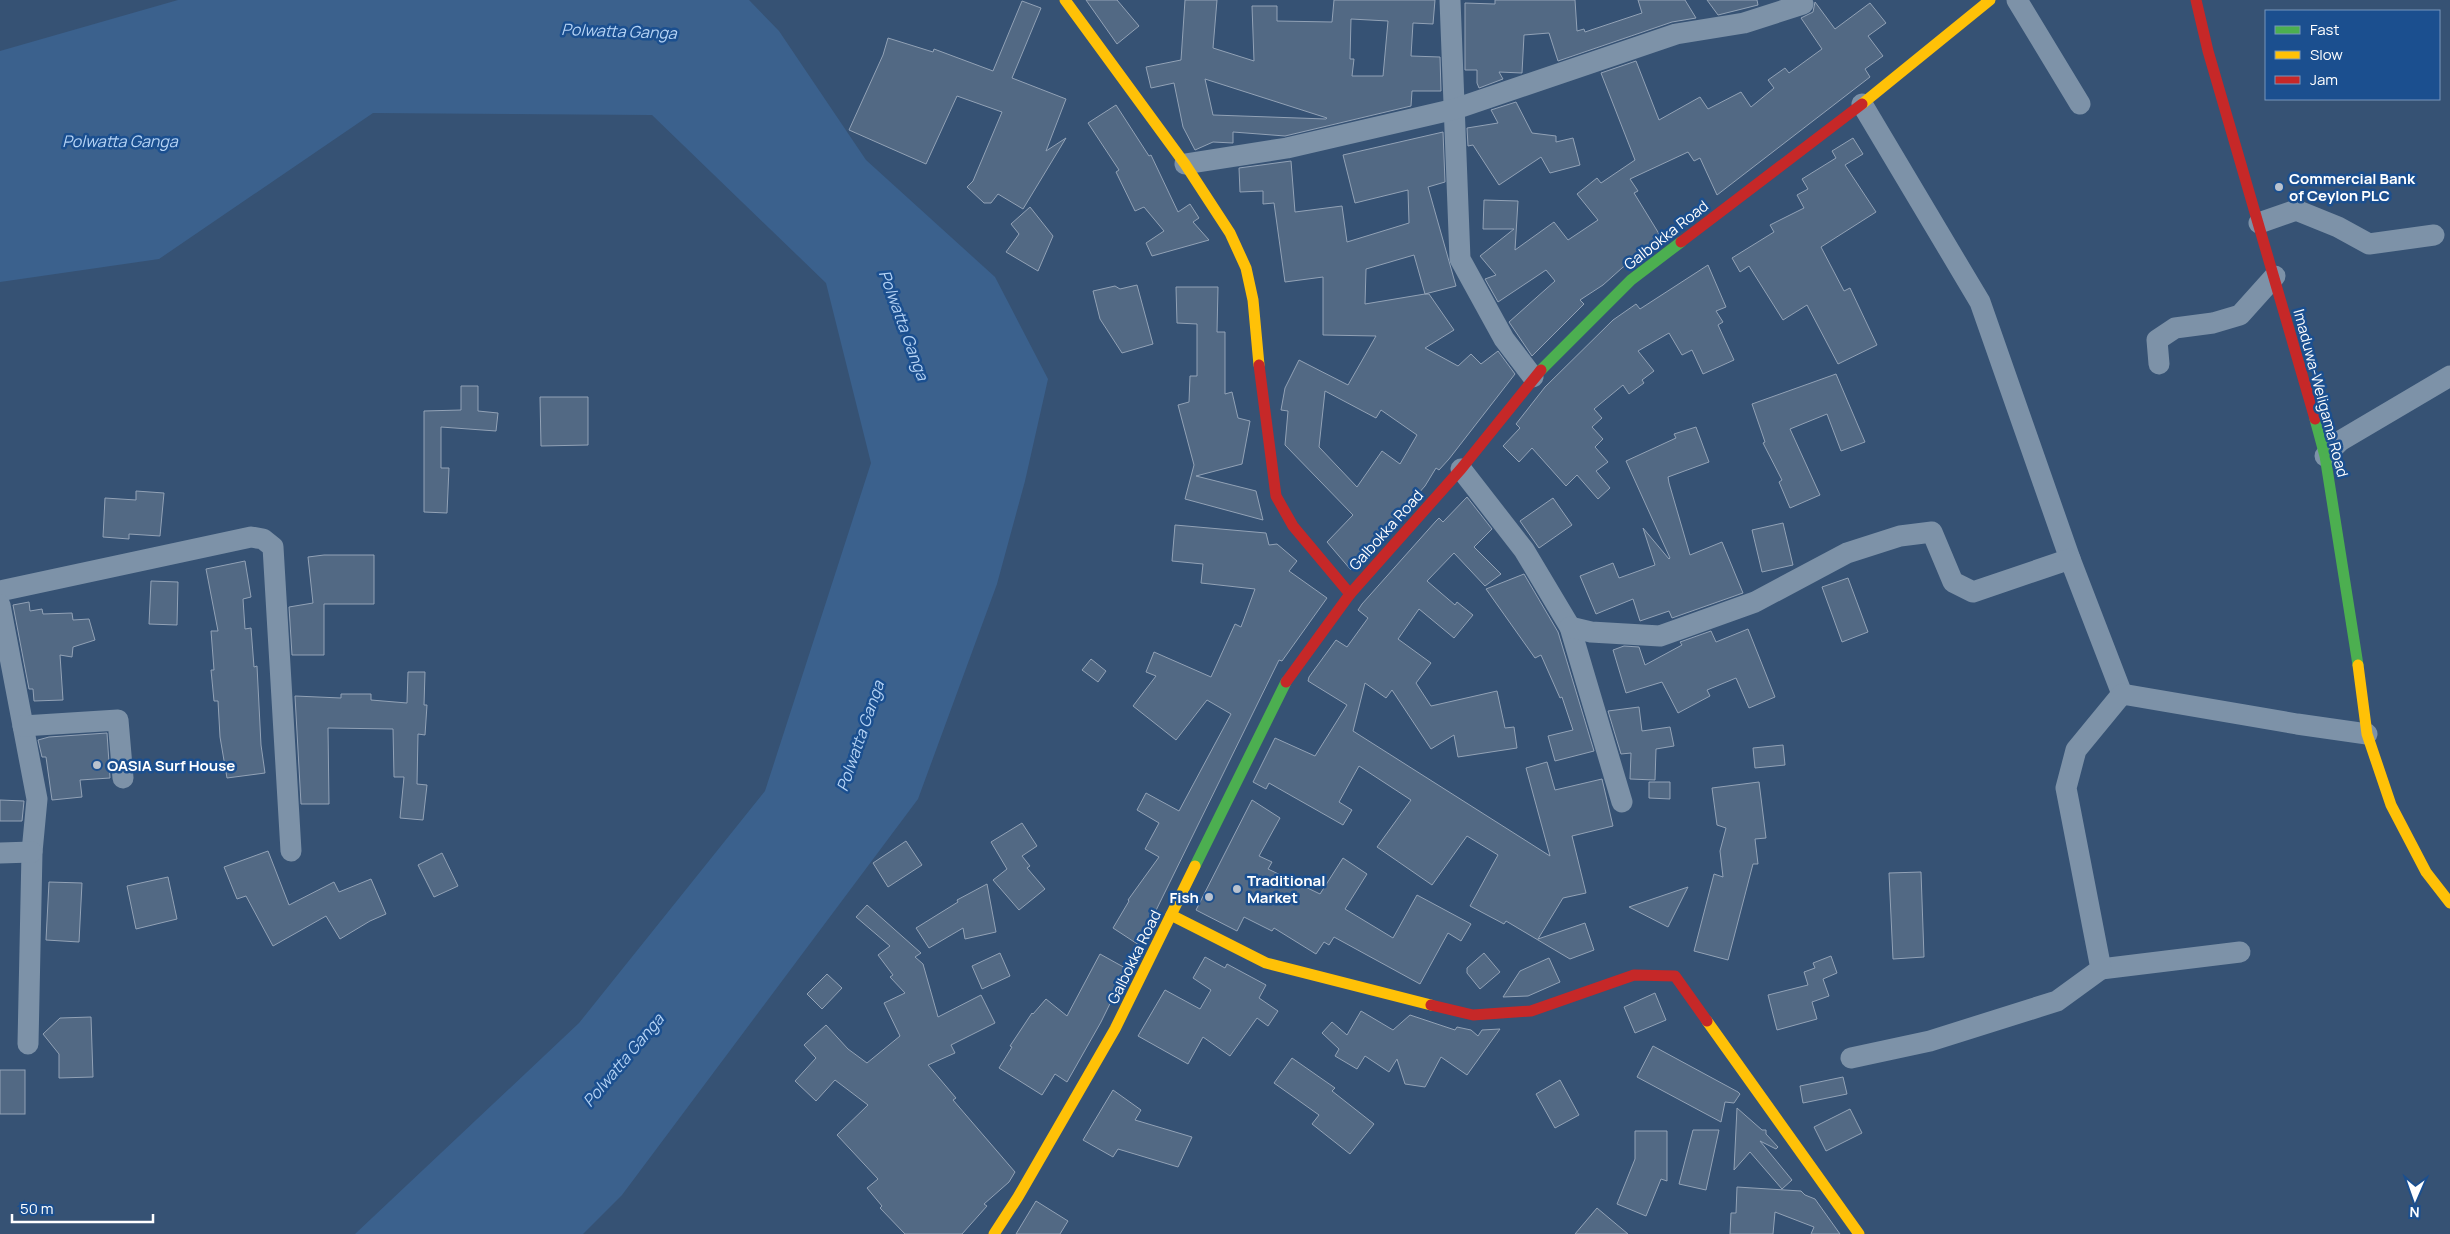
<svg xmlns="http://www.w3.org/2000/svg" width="2450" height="1234" viewBox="0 0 2450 1234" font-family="Manrope,sans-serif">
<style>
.water{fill:#3b618d}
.building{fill:#526984;stroke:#92a2b6;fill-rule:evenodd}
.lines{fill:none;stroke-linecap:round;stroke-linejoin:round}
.street{stroke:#7d92a8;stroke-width:21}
.fast{stroke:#4caf50;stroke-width:11}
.slow{stroke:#ffc107;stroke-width:11}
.jam{stroke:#c62828;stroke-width:11}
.poi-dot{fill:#b9c2ce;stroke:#1b4f8f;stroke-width:2}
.labels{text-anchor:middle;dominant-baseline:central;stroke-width:5;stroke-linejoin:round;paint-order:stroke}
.poi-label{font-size:15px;font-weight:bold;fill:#fff;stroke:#1b4f8f;text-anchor:start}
.street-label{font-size:15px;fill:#fff;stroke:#1b4f8f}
.water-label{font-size:16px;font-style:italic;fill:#b5d3f5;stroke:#1b4f8f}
</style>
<rect width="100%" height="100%" fill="#365274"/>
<!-- water -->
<polygon class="water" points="178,0 749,0 779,31 866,160 995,277 1048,379 1025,481 997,584 918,799 622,1195 583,1234 355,1234 579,1023 765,791 871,463 826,283 652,115 373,113 159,259 0,282 0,51"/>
<!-- building -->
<g class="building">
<polygon points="1086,0 1117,0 1139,26 1117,44"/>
<path d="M1185,0h32l-4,48 41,13 -2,-55h25v15l55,1 2,-22h101l-2,24 -20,-1 -2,33 29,1 1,34h-29l-1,15 -126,30 -52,-4v11l-20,-1 -18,8 -12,-23 -9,-44 -23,5 -5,-21 35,-7zM1351,19l37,2 -5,55h-31l2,-17h-4zM1205,79l122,39 -1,1 -113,-4z"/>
<polygon points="1495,0 1575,0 1577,31 1584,29 1585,32 1642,13 1638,0 1685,0 1696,18 1672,22 1558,61 1549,33 1524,35 1522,73 1499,72 1503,79 1479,88 1477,83 1477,70 1465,70 1465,3 1495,4"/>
<polygon points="1707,0 1757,0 1758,5 1718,15"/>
<polygon points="1022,1 1041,8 1012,78 1066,99 1046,151 1066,138 1023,209 998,194 991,203 984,203 967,187 973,181 1002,112 957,96 926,164 849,130 883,55 888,38 933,52 934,49 993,71"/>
<polygon points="1815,2 1835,29 1870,3 1886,23 1868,36 1883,56 1865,69 1870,77 1717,195 1700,158 1694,161 1688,152 1630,179 1638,191 1634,193 1661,237 1622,268 1603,285 1580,300 1584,304 1532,356 1509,322 1555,281 1546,270 1498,302 1485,279 1496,275 1480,256 1514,229 1483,229 1484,200 1518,201 1515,250 1554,222 1568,240 1598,220 1577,194 1597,178 1601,183 1635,160 1601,73 1636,61 1659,120 1700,97 1708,109 1741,92 1751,107 1774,88 1768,80 1785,68 1789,73 1822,49 1801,18 1813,12"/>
<polygon points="1516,102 1532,133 1556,136 1556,142 1573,138 1580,165 1550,173 1541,157 1499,185 1473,145 1468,146 1467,128 1498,123 1491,110"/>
<polygon points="1116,105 1149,156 1151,155 1178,212 1190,204 1199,218 1193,222 1209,240 1152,256 1146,243 1164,231 1144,207 1135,211 1116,172 1119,170 1088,123"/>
<path d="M1443,132l2,50 -17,5 28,99 -31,8h4l25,36 -29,18 33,18 13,-12 10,10 17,-13 17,23 -66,85 -10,11 -3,-2 -11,18 -74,84 -24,-28 26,-27 -68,-70 3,-34 -7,-1 4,-22 14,-28 49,25 28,-49 -53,-1v-58l-38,5 -11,-79 -11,1v-13l-23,1 -1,-24 52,-7 4,51 47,-6 5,36 62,-19 -1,-33 -53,13 -12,-48zM1414,255l11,39 -60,10 1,-35zM1325,391l51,27 5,-8 36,25 -17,29 -18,-13 -25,36 -38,-40z"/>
<polygon points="1853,138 1863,154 1845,165 1876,212 1821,247 1844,291 1850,288 1877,345 1838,364 1807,305 1783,320 1749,266 1740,272 1732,258 1774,232 1770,225 1804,208 1797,195 1808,189 1802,179 1836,158 1832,151"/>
<polygon points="1030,207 1053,236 1038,271 1006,252 1019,234 1011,224"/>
<polygon points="1708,265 1726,307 1716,311 1723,322 1718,325 1734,360 1703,374 1692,350 1682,355 1669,333 1638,351 1654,371 1642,380 1644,383 1629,394 1623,385 1594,409 1602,418 1592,427 1603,439 1595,447 1608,462 1596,471 1610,488 1598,499 1577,475 1566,486 1532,448 1519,462 1503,446 1520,428 1516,424 1545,387 1613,320 1636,304 1640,309"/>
<polygon points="1137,285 1153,344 1122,353 1100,319 1093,291 1115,286 1120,289"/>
<polygon points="1176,287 1218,287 1217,332 1225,332 1225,394 1232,392 1238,418 1250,421 1242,464 1196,476 1256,491 1263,520 1185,499 1194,465 1178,405 1189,402 1190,376 1197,376 1197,324 1177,323"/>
<polygon points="1836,374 1865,442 1841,451 1827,414 1790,429 1820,495 1790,508 1779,482 1782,480 1763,443 1765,442 1752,404"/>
<polygon points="461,386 478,386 478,411 498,413 496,431 441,427 441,468 449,468 447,513 424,512 424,411 461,410"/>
<polygon points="540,397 588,397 588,445 541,446"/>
<polygon points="1696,427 1709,462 1668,477 1669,483 1690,555 1722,542 1743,593 1672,618 1669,611 1640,621 1633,599 1596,614 1580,576 1613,563 1619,578 1655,565 1643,528 1669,559 1670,558 1626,461 1676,438 1674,434"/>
<polygon points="136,491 164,493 160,536 129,534 129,539 103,537 105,498 136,500"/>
<polygon points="1467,497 1492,529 1474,547 1501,574 1485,586 1454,553 1427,581 1455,605 1457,602 1473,615 1454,638 1419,609 1398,639 1431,663 1416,683 1431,706 1497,691 1505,728 1514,727 1517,748 1458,757 1454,735 1431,749 1392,690 1386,698 1365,683 1353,731 1550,856 1526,768 1547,762 1555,790 1602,779 1613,826 1572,836 1586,893 1563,898 1538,939 1585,923 1594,950 1570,959 1506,921 1504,924 1470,906 1498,855 1467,836 1432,885 1377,847 1411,800 1359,766 1339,802 1352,810 1343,825 1269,783 1266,789 1253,782 1275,738 1315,756 1347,705 1308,681 1309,677 1336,640 1347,647 1368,618 1358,610 1362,604 1436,521 1439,518 1443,522"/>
<polygon points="1553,498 1572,525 1539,548 1520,521"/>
<polygon points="1783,523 1793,565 1762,572 1752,530"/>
<polygon points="1175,525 1266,533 1269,545 1277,544 1297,561 1289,571 1327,598 1282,661 1279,660 1139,945 1113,928 1129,901 1128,900 1159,857 1145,849 1159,823 1137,810 1146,793 1179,811 1231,714 1207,700 1176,740 1133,706 1156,676 1146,672 1154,652 1211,677 1235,624 1241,627 1255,589 1201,583 1203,564 1172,561"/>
<polygon points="324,555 374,555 374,604 324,604 324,655 292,655 289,607 313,603 308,557"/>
<polygon points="245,561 251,597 243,599 245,629 251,628 254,667 257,666 261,745 265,773 227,778 220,737 218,701 214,701 211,670 214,670 211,631 218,631 206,569"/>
<polygon points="1524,574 1558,632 1594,751 1555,761 1548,736 1573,730 1562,697 1560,698 1541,655 1535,658 1486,589"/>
<polygon points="1848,578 1868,632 1842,642 1822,587"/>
<polygon points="151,581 178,582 177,625 149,624"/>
<polygon points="29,602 30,611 42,609 43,614 72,613 73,620 89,619 95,640 73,647 72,657 60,655 63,700 34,701 33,689 29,689 13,605"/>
<polygon points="1748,629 1775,697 1749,708 1736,678 1707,690 1710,696 1678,713 1662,682 1626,693 1613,650 1624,646 1639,647 1645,665 1682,645 1680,642 1711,631 1716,642"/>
<polygon points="1091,659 1106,671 1098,682 1082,670"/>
<polygon points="408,672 425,672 424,705 427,705 425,735 418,734 417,784 427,785 423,820 400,818 404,777 394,777 393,729 328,728 329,804 301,804 295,696 341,698 341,694 371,694 371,700 407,703"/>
<polygon points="1639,707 1642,731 1670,727 1674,746 1656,749 1655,780 1630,779 1631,753 1621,754 1608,711"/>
<polygon points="107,733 110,778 80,780 82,797 52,800 46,757 42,757 38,740 49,737"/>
<polygon points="1783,745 1785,765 1755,768 1753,748"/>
<polygon points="1649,782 1670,782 1670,799 1649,798"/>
<polygon points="1759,782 1766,838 1755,839 1758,864 1753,864 1728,960 1694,951 1714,874 1723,877 1720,851 1726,828 1717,825 1712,788"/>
<polygon points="0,800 24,801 22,821 0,821"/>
<polygon points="1252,800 1280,818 1259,856 1272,862 1268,869 1320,894 1343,858 1367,874 1345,909 1393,938 1417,895 1471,924 1461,941 1448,933 1420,984 1334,937 1329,945 1324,942 1316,954 1274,928 1272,931 1244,917 1237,931 1196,910"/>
<polygon points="1022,823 1037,846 1022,856 1030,866 1027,868 1045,889 1019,910 993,880 1007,869 991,842"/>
<polygon points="906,841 922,865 888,887 873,863"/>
<polygon points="268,851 289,905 334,882 339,892 371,879 386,914 370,921 340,939 326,916 273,946 246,896 237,899 224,867"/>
<polygon points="442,853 458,886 434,897 418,865"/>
<polygon points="1921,872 1924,957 1893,959 1889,873"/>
<polygon points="168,877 177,919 136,929 127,886"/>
<polygon points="49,882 82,883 79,942 46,940"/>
<polygon points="987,884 996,932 965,939 963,928 929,948 916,928 958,902 957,900"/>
<polygon points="1688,887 1668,927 1629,907"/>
<polygon points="867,905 921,953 915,957 923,964 938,1017 981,995 995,1023 951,1045 955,1053 928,1065 956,1098 953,1100 1015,1172 1009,1182 984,1204 987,1206 962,1234 905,1234 880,1208 882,1206 867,1188 878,1179 837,1135 868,1105 835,1080 816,1101 795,1081 816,1058 804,1045 826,1025 848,1049 867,1063 900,1036 884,1003 905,993 890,977 893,975 878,955 890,946 856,917"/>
<polygon points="1000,953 1010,976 982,989 972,966"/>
<polygon points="1484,953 1500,972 1480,989 1467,973 1467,968"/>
<polygon points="1100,954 1127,969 1101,1022 1067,1082 1055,1074 1042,1095 999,1068 1012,1047 1010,1046 1032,1013 1033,1014 1046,999 1067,1016"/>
<polygon points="1831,956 1837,973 1823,979 1829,996 1812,1002 1817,1019 1777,1030 1768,995 1808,985 1804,972 1815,968 1813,963"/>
<polygon points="1205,957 1225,968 1227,964 1266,985 1259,998 1278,1011 1268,1026 1257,1018 1230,1056 1203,1037 1188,1064 1138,1036 1165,990 1200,1009 1211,990 1193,978"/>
<polygon points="1549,958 1560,982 1528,996 1503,997 1520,971"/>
<polygon points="827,974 842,988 822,1009 807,994"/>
<polygon points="1655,993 1666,1020 1635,1033 1624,1007"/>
<polygon points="1361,1011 1393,1030 1410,1015 1455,1030 1457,1027 1471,1030 1478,1036 1482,1030 1500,1029 1467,1075 1441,1057 1425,1087 1405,1084 1397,1059 1389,1072 1365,1056 1357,1069 1335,1056 1339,1049 1322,1033 1332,1022 1347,1035"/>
<polygon points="91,1017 93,1077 59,1078 59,1054 43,1034 60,1018"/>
<polygon points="1653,1046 1738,1092 1740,1094 1734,1103 1725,1102 1721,1122 1637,1077"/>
<polygon points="1292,1058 1335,1088 1332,1091 1374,1124 1350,1154 1312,1124 1319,1115 1274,1083"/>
<rect x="0" y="1070" width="25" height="44"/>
<polygon points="1843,1077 1847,1094 1803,1103 1800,1086"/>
<polygon points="1560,1080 1579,1115 1555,1128 1536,1094"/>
<polygon points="1113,1090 1141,1110 1135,1120 1192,1137 1178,1167 1118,1149 1113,1157 1083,1140"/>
<polygon points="1737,1108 1762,1130 1766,1130 1766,1134 1778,1147 1776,1149 1760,1141 1792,1180 1782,1189 1750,1152 1734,1170"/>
<polygon points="1850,1109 1862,1133 1826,1151 1814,1127"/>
<polygon points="1693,1130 1719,1130 1706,1190 1679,1184"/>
<polygon points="1635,1131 1667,1131 1667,1181 1661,1179 1646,1216 1617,1204 1635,1159"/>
<polygon points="1737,1187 1801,1191 1805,1195 1815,1199 1840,1234 1811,1234 1814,1227 1775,1212 1773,1234 1730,1234 1731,1213 1736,1213"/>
<polygon points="1036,1201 1068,1221 1060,1234 1016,1234"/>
<polygon points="1597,1208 1628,1234 1575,1234"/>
</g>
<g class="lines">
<!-- street -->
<g class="street">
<polyline points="1450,0 1460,259 1504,339 1533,377"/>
<polyline points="2017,0 2080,104"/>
<polyline points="1862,104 1980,302 2070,559"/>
<polyline points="1185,164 1287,148 1455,109 1676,34 1744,23 1803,4"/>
<polyline points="2259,223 2296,210 2338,227 2369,244 2434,235"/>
<polyline points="2159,364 2157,340 2175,328 2213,323 2240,315 2275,276"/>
<polyline points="2325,456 2340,441 2450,376"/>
<polyline points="1461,469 1524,550 1570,627 1622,802"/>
<polyline points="0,591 251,537 263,539 273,547 291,851"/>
<polyline points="0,605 37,799 32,852 28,1044"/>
<polyline points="1570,627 1591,632 1660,636 1755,602 1847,553 1900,536 1932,532 1953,582 1973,592 2070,559 2122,694"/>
<polyline points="23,726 118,720 123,778"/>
<polyline points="0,853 32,852"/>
<polyline points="2101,969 2240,952"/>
<polyline points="1851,1058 1930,1041 2057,1001 2101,969 2066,788 2076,750 2122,694 2297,724 2367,734"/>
</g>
<!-- fast -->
<g class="fast">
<polyline points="1541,370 1631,280 1681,242"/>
<polyline points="2315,419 2325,456 2358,665"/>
<polyline points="1195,866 1286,682"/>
</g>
<!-- slow -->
<g class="slow">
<polyline points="1065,0 1185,164 1230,233 1246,268 1253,300 1259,365"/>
<polyline points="1862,104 1990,0"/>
<polyline points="2358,665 2367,734 2391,805 2426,872 2450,903"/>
<polyline points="1171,915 1266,963 1431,1005"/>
<polyline points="1707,1021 1859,1234"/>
<polyline points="994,1234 1018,1197 1115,1029 1195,866"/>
</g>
<!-- jam -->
<g class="jam">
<polyline points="2196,0 2208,51 2315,419"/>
<polyline points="1681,242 1862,104"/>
<polyline points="1259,365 1276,496 1293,526 1350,594"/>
<polyline points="1286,682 1350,594 1461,469 1541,370"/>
<polyline points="1431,1005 1473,1015 1531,1011 1634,975 1675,976 1707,1021"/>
</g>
</g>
<!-- markers -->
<g class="poi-dot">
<circle cx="2279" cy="187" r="5"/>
<circle cx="97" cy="765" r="5"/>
<circle cx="1237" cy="889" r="5"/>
<circle cx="1209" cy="897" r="5"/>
</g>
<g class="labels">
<!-- poi labels -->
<g class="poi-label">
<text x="2289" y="178">Commercial Bank<tspan x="2289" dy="17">of Ceylon PLC</tspan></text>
<text x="107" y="765">OASIA Surf House</text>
<text x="1247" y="880">Traditional<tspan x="1247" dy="17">Market</tspan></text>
<text x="1199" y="897" text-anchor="end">Fish</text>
</g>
<!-- street labels -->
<g class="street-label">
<text transform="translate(1666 235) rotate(-38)">Galbokka Road</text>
<text transform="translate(2321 393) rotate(75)">Imaduwa-Weligama Road</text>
<text transform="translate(1386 530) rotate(-48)">Galbokka Road</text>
<text transform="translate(1134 957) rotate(-64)">Galbokka Road</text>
</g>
<!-- water labels -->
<g class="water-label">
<text transform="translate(619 31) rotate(2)">Polwatta Ganga</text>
<text x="120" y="141">Polwatta Ganga</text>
<text transform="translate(904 325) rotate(70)">Polwatta Ganga</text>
<text transform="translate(860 736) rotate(-71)">Polwatta Ganga</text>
<text transform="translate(623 1060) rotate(-50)">Polwatta Ganga</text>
</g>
</g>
<!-- legend -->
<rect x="2265" y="10" width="175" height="90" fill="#1b4f8f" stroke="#7695bc"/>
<rect x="2275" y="26" width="25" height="8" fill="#4caf50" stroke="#7695bc"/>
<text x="2310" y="35" font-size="15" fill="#ffffff">Fast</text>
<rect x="2275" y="51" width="25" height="8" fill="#ffc107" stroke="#7695bc"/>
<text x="2310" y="60" font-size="15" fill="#ffffff">Slow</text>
<rect x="2275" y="76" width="25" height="8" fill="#c62828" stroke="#7695bc"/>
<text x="2310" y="85" font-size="15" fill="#ffffff">Jam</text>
<!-- north arrow -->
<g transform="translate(2415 1199) rotate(182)" stroke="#1b4f8f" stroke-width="4" paint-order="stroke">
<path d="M0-4L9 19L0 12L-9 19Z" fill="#ffffff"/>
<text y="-8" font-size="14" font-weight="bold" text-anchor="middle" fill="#ffffff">N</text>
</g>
<!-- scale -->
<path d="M12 1214v8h141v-8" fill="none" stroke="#ffffff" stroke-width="2.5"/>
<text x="20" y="1214" font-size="15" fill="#ffffff" stroke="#1b4f8f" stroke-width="4" paint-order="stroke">50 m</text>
</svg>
